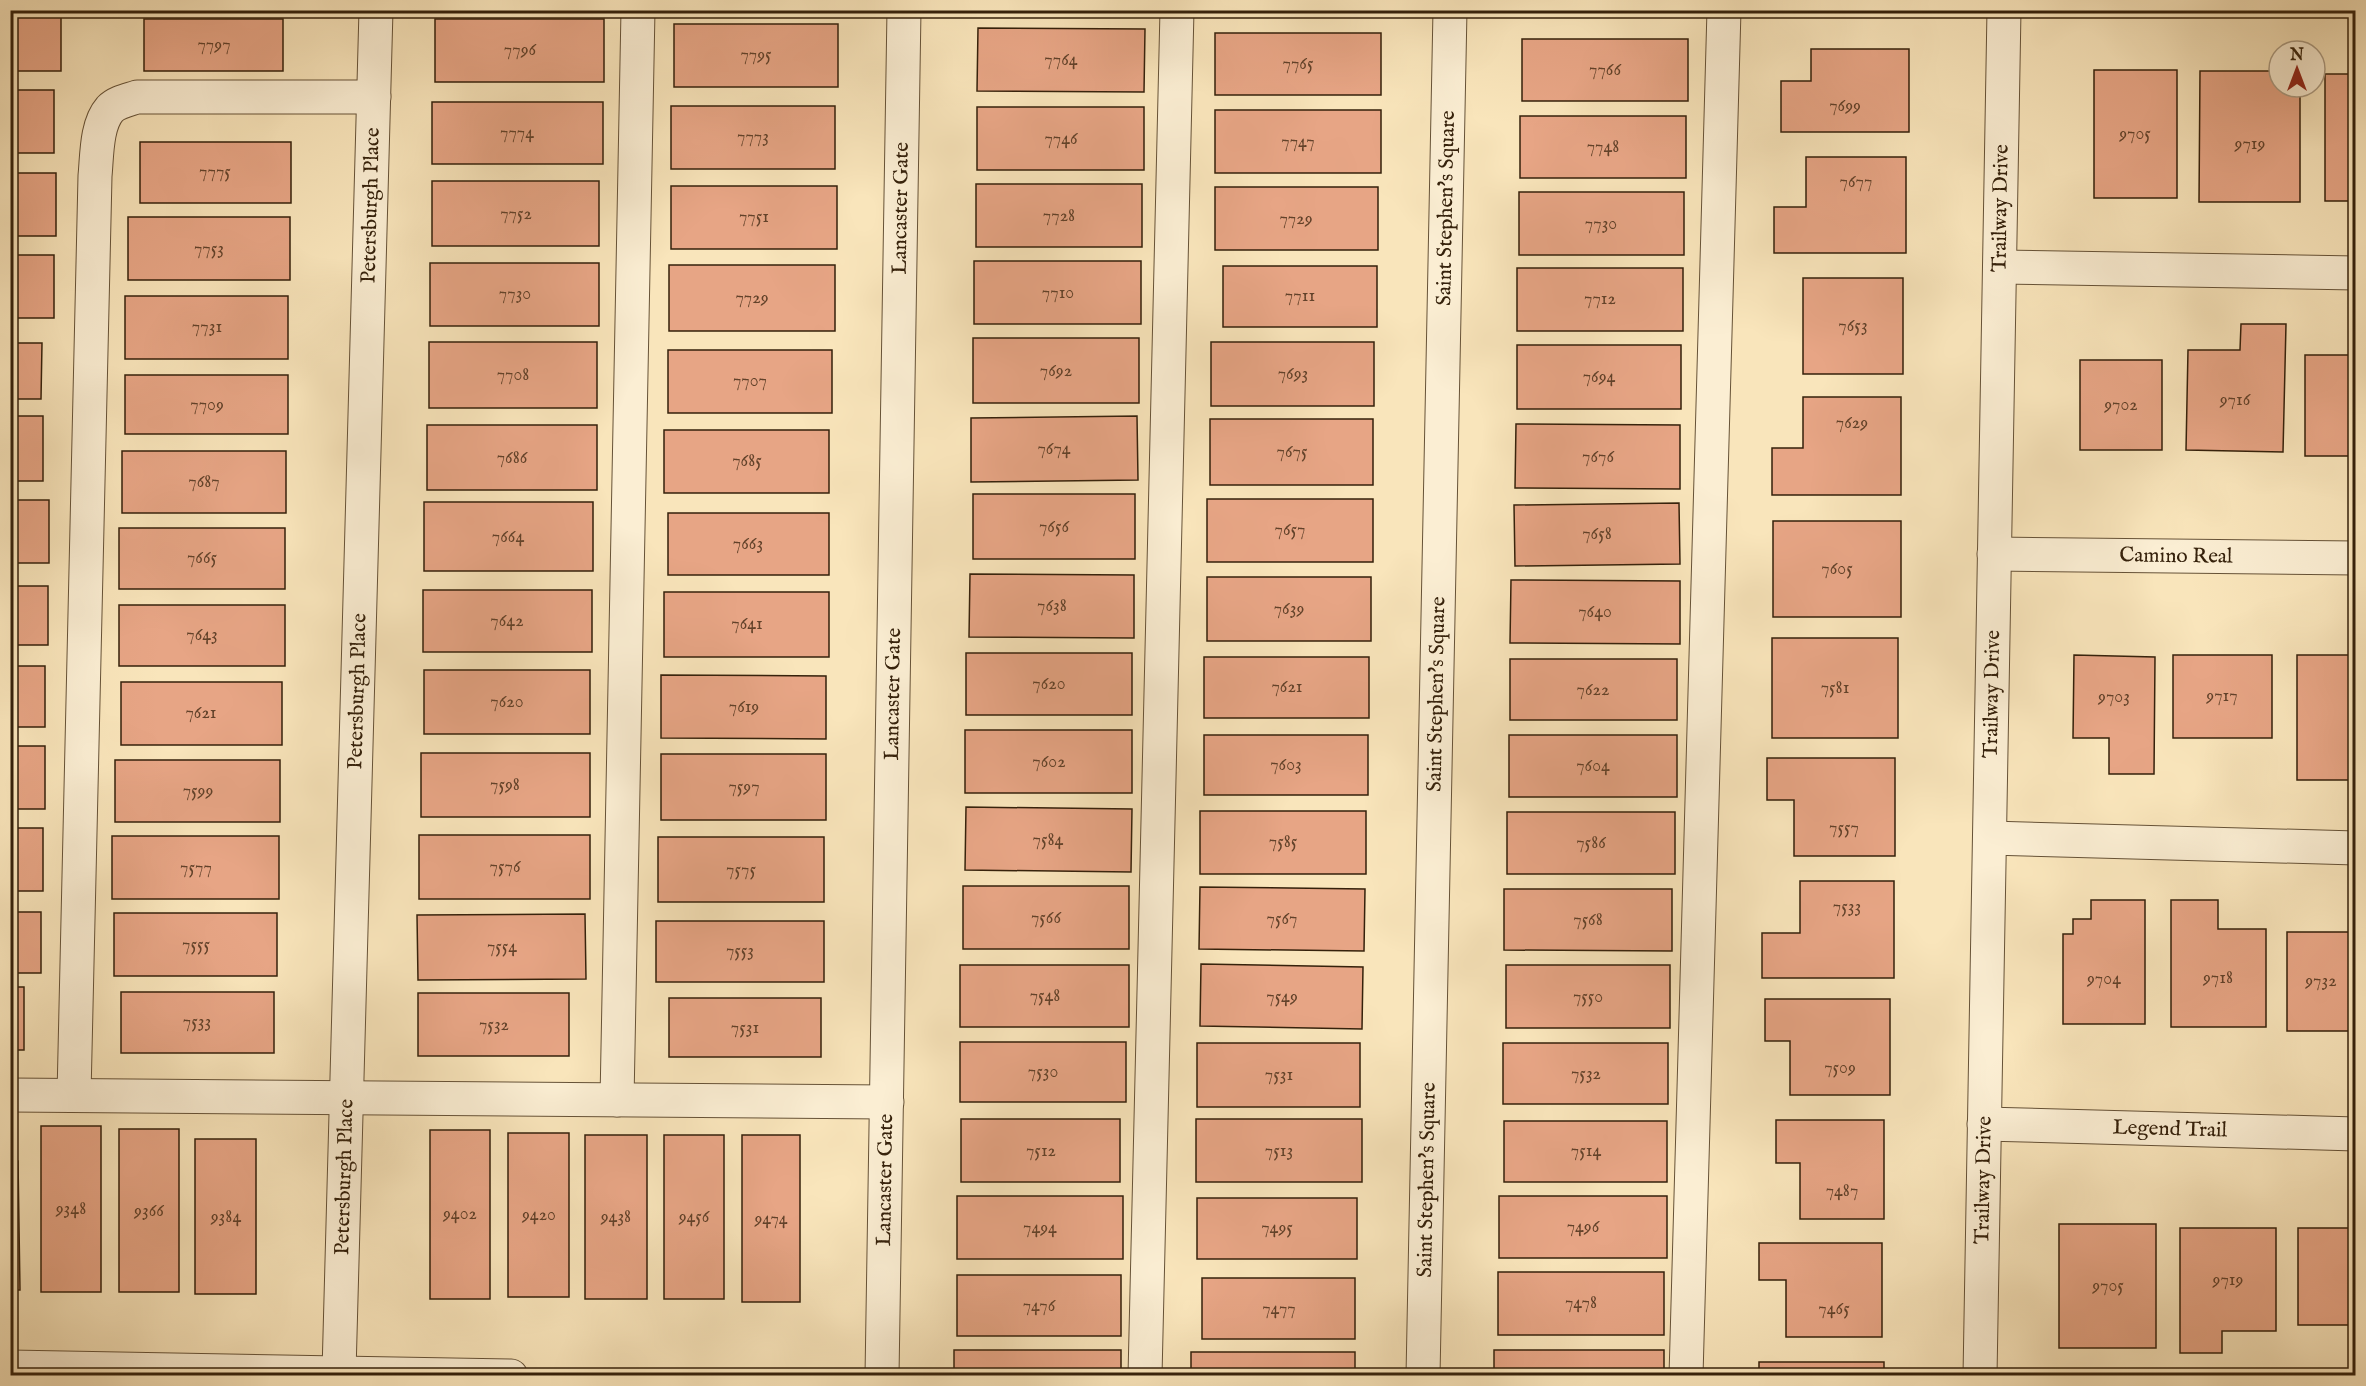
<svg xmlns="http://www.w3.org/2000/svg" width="2366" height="1386" viewBox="0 0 2366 1386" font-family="'IM FELL English',serif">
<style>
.building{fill:#e7a585;stroke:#35210b;stroke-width:1.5}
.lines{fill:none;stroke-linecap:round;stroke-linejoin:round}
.minor-casing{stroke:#665237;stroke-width:35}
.minor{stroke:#fbeed3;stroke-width:33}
.labels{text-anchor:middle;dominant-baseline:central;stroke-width:4.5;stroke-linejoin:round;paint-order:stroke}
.number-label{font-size:18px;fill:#62422a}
.street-label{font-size:21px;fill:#35210b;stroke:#fbeed3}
</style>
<rect width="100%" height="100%" fill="#f9e5bb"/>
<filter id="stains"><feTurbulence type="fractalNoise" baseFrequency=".00333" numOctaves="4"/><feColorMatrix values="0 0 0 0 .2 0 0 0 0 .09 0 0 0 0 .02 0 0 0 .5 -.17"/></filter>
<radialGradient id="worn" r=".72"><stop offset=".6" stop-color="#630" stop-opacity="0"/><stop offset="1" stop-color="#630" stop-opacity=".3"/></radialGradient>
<!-- building -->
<g class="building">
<rect x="10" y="10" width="51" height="61"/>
<rect x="144" y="19" width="139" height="52"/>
<rect x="435" y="19" width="169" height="63"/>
<rect x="674" y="24" width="164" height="63"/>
<polygon points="978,28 1145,29 1144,92 977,91"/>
<rect x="1215" y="33" width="166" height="62"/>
<rect x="1522" y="39" width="166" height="62"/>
<polygon points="1811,49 1909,49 1909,132 1781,132 1781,81 1811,81"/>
<rect x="2094" y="70" width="83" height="128"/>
<polygon points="2200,71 2279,71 2279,87 2300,87 2300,202 2199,202"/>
<rect x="2325" y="74" width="31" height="127"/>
<rect x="10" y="90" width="44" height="63"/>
<rect x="432" y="102" width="171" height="62"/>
<rect x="671" y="106" width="164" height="63"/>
<rect x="977" y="107" width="167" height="63"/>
<rect x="1215" y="110" width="166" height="63"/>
<rect x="1520" y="116" width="166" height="62"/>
<rect x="140" y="142" width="151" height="61"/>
<polygon points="1806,157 1906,157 1906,253 1774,253 1774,207 1806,207"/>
<rect x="10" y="173" width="46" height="63"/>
<rect x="432" y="181" width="167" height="65"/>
<rect x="976" y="184" width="166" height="63"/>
<rect x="671" y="186" width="166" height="63"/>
<rect x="1215" y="187" width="163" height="63"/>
<rect x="1519" y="192" width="165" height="63"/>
<rect x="128" y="217" width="162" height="63"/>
<rect x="10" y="255" width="44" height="63"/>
<rect x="974" y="261" width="167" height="63"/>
<rect x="430" y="263" width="169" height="63"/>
<rect x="669" y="265" width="166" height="66"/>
<rect x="1223" y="266" width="154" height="61"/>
<rect x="1517" y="268" width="166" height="63"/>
<rect x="1803" y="278" width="100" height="96"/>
<rect x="125" y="296" width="163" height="63"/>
<polygon points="2241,324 2286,324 2283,452 2186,450 2188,350 2240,350"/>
<rect x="973" y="338" width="166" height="65"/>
<rect x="429" y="342" width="168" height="66"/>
<rect x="1211" y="342" width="163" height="64"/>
<polygon points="10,343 42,343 41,399 10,399"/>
<rect x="1517" y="345" width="164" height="64"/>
<rect x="668" y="350" width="164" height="63"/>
<rect x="2305" y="355" width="51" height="101"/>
<rect x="2080" y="360" width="82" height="90"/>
<rect x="125" y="375" width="163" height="59"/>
<polygon points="1803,397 1901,397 1901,495 1772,495 1772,448 1803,448"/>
<rect x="10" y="416" width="33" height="65"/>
<polygon points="1137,416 1138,480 971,482 971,418"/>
<rect x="1210" y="419" width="163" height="66"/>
<polygon points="1516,424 1680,425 1680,489 1515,488"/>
<rect x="427" y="425" width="170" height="65"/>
<rect x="664" y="430" width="165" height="63"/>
<rect x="122" y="451" width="164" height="62"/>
<rect x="973" y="494" width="162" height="65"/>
<rect x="1207" y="499" width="166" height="63"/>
<rect x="10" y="500" width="39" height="63"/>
<rect x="424" y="502" width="169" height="69"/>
<polygon points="1679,503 1680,564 1515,566 1514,505"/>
<rect x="668" y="513" width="161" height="62"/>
<rect x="1773" y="521" width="128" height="96"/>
<rect x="119" y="528" width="166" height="61"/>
<polygon points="970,574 1134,575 1134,638 969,637"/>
<rect x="1207" y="577" width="164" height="64"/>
<polygon points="1511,580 1680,581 1680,644 1510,643"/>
<rect x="10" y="586" width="38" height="59"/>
<rect x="423" y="590" width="169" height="62"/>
<rect x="664" y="592" width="165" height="65"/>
<rect x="119" y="605" width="166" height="61"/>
<rect x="1772" y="638" width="126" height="100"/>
<rect x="966" y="653" width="166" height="62"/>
<polygon points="2074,655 2155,657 2154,774 2109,774 2109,738 2073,738"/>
<rect x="2173" y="655" width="99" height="83"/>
<rect x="2297" y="655" width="59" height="125"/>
<rect x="1204" y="657" width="165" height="61"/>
<rect x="1510" y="659" width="167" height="61"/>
<rect x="10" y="666" width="35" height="61"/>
<rect x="424" y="670" width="166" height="64"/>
<polygon points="661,675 826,676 826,739 661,738"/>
<rect x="121" y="682" width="161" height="63"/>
<rect x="965" y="730" width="167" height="63"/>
<rect x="1204" y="735" width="164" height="60"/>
<rect x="1509" y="735" width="168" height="62"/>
<rect x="10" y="746" width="35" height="63"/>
<rect x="421" y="753" width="169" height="64"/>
<rect x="661" y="754" width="165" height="66"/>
<polygon points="1767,758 1895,758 1895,856 1794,856 1794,800 1767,800"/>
<rect x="115" y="760" width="165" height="62"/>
<polygon points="966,807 1132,809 1131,872 965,870"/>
<rect x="1200" y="811" width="166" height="63"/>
<rect x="1507" y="812" width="168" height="62"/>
<rect x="10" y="828" width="33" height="63"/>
<rect x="419" y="835" width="171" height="64"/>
<rect x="112" y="836" width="167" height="63"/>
<rect x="658" y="837" width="166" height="65"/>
<polygon points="1800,881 1894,881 1894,978 1762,978 1762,933 1800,933"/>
<rect x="963" y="886" width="166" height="63"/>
<polygon points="1200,887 1365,889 1364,951 1199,949"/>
<polygon points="1504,889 1672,889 1672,951 1504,950"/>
<polygon points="2091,900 2145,900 2145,1024 2063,1024 2063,934 2073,934 2073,919 2091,919"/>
<polygon points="2171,900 2218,900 2218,929 2266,929 2266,1027 2171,1027"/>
<rect x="10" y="912" width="31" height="61"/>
<rect x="114" y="913" width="163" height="63"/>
<polygon points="585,914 586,979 418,980 417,915"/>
<rect x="656" y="921" width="168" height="61"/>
<rect x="2287" y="932" width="69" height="99"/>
<polygon points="1201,964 1363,967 1362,1029 1200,1026"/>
<rect x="960" y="965" width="169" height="62"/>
<rect x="1506" y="965" width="164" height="63"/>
<rect x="10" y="987" width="14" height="63"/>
<rect x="121" y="992" width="153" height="61"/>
<rect x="418" y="993" width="151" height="63"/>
<rect x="669" y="998" width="152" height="59"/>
<polygon points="1765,999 1890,999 1890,1095 1790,1095 1790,1041 1765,1041"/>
<rect x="960" y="1042" width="166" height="60"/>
<rect x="1197" y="1043" width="163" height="64"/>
<rect x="1503" y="1043" width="165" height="61"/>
<rect x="961" y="1119" width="159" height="63"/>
<rect x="1196" y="1119" width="166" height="63"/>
<polygon points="1776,1120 1884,1120 1884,1219 1800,1219 1800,1163 1776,1163"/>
<rect x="1504" y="1121" width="163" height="61"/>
<rect x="41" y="1126" width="60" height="166"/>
<rect x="119" y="1129" width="60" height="163"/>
<rect x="430" y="1130" width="60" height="169"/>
<rect x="508" y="1133" width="61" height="164"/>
<rect x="585" y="1135" width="62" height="164"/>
<rect x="664" y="1135" width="60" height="164"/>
<rect x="742" y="1135" width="58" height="167"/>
<rect x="195" y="1139" width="61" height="155"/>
<polygon points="10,1161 18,1161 20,1290 10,1290"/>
<rect x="957" y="1196" width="166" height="63"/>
<rect x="1499" y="1196" width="168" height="62"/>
<rect x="1197" y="1198" width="160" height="61"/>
<rect x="2059" y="1224" width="97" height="124"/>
<polygon points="2180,1228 2276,1228 2276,1331 2222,1331 2222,1353 2180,1353"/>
<rect x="2298" y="1228" width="58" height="97"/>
<polygon points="1759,1243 1882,1243 1882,1337 1786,1337 1786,1280 1759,1280"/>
<rect x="1498" y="1272" width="166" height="63"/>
<rect x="957" y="1275" width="164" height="61"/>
<rect x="1202" y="1278" width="153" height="61"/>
<rect x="954" y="1350" width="167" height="26"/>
<rect x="1494" y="1350" width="170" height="26"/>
<rect x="1191" y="1352" width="164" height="24"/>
<rect x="1759" y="1362" width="125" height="14"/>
</g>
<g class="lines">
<defs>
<g id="minor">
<polyline points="2000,267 2356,273"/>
<path id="s1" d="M1994,554l362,4"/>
<polyline points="1990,838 2356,848"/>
<polyline points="10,1095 887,1102"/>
<path d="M74,1095l21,-919c2,-20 1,-51 15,-67 7,-7 18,-9 27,-12h237"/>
<polyline points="617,1100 638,10"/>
<path id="s2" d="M1984,1124l372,10"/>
<polyline points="10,1367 511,1376"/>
<path id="s3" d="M339,1372l37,-1362"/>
<path id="s4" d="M882,1376l22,-1366"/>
<polyline points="1145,1376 1177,10"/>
<path id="s5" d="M1423,1376l27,-1366"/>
<polyline points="1686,1376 1724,10"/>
<path id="s6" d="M1980,1376l24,-1366"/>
</g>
</defs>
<!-- minor casing -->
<use href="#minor" class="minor-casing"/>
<!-- minor -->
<use href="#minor" class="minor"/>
</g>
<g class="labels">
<!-- number labels -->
<g class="number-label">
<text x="214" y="45">7797</text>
<text x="520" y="50">7796</text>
<text x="756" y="55">7795</text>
<text x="1061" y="60">7764</text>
<text x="1298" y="64">7765</text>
<text x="1605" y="70">7766</text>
<text x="1845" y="106">7699</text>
<text x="517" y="133">7774</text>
<text x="2135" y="134">9705</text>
<text x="753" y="137">7773</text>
<text x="1061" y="139">7746</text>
<text x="1298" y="142">7747</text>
<text x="2250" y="144">9719</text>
<text x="1603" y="147">7748</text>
<text x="215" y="172">7775</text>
<text x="1856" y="182">7677</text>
<text x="516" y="214">7752</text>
<text x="1059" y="216">7728</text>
<text x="754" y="217">7751</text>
<text x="1296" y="219">7729</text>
<text x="1601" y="224">7730</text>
<text x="209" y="249">7753</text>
<text x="1058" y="293">7710</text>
<text x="515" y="294">7730</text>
<text x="1300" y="296">7711</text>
<text x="752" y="298">7729</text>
<text x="1600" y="299">7712</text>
<text x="1853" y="326">7653</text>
<text x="207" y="327">7731</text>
<text x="1056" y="371">7692</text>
<text x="1293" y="374">7693</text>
<text x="513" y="375">7708</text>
<text x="1599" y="377">7694</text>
<text x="750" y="381">7707</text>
<text x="2235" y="400">9716</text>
<text x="207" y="405">7709</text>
<text x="2121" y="405">9702</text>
<text x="1852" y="423">7629</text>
<text x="1054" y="449">7674</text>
<text x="1292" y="452">7675</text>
<text x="1598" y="457">7676</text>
<text x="512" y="458">7686</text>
<text x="747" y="461">7685</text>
<text x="204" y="482">7687</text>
<text x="1054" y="527">7656</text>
<text x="1290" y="530">7657</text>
<text x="1597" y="534">7658</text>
<text x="508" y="537">7664</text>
<text x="748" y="544">7663</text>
<text x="202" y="558">7665</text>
<text x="1837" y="569">7605</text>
<text x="1052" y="606">7638</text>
<text x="1289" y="609">7639</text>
<text x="1595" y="612">7640</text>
<text x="507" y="621">7642</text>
<text x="747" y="624">7641</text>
<text x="202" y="635">7643</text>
<text x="1049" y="684">7620</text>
<text x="1287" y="687">7621</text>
<text x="1835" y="688">7581</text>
<text x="1593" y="690">7622</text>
<text x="2222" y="696">9717</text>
<text x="2114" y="697">9703</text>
<text x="507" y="702">7620</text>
<text x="744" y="707">7619</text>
<text x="201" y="713">7621</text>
<text x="1049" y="762">7602</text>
<text x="1286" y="765">7603</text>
<text x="1593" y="766">7604</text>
<text x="505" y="785">7598</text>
<text x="744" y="787">7597</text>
<text x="198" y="791">7599</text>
<text x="1844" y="828">7557</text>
<text x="1048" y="840">7584</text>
<text x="1283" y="842">7585</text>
<text x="1591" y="843">7586</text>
<text x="505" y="867">7576</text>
<text x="196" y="868">7577</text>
<text x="741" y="870">7575</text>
<text x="1847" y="907">7533</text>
<text x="1046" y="918">7566</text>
<text x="1282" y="919">7567</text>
<text x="1588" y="920">7568</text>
<text x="196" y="945">7555</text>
<text x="502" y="947">7554</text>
<text x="740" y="951">7553</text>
<text x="2218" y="978">9718</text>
<text x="2104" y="979">9704</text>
<text x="2321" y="981">9732</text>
<text x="1045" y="996">7548</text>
<text x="1282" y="997">7549</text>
<text x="1588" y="997">7550</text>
<text x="197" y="1022">7533</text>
<text x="494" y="1025">7532</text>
<text x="745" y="1028">7531</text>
<text x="1840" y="1068">7509</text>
<text x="1043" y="1072">7530</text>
<text x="1586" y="1074">7532</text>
<text x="1279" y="1075">7531</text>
<text x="1041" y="1151">7512</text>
<text x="1279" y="1151">7513</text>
<text x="1586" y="1151">7514</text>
<text x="1842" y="1191">7487</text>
<text x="71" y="1209">9348</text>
<text x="149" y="1211">9366</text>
<text x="460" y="1214">9402</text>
<text x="539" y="1215">9420</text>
<text x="226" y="1217">9384</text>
<text x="616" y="1217">9438</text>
<text x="694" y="1217">9456</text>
<text x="771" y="1219">9474</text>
<text x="1583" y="1227">7496</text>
<text x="1040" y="1228">7494</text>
<text x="1277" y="1228">7495</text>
<text x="2228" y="1280">9719</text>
<text x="2108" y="1286">9705</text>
<text x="1581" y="1303">7478</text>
<text x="1039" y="1306">7476</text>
<text x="1279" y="1309">7477</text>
<text x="1834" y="1309">7465</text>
</g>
<!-- street labels -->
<g class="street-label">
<text stroke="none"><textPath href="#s3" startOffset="1167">Petersburgh Place</textPath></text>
<text stroke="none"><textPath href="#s4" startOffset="1168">Lancaster Gate</textPath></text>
<text stroke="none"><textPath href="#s5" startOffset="1168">Saint Stephen's Square</textPath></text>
<text stroke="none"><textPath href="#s6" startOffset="1168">Trailway Drive</textPath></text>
<text stroke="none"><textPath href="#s1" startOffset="182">Camino Real</textPath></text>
<text stroke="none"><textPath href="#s3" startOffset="681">Petersburgh Place</textPath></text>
<text stroke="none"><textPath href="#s4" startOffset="682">Lancaster Gate</textPath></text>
<text stroke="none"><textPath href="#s5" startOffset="682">Saint Stephen's Square</textPath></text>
<text stroke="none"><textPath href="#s6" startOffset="682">Trailway Drive</textPath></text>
<text stroke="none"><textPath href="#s2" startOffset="186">Legend Trail</textPath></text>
<text stroke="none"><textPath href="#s3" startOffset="195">Petersburgh Place</textPath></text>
<text stroke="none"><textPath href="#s4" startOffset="196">Lancaster Gate</textPath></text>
<text stroke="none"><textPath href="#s5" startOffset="196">Saint Stephen's Square</textPath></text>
<text stroke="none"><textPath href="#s6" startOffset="196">Trailway Drive</textPath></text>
</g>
</g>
<!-- margin -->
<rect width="2366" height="1386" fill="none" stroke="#f9e5bb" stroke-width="36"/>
<rect x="12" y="12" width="2342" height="1362" fill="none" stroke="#35210b" stroke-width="3"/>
<rect x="18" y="18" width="2330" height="1350" fill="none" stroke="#35210b" stroke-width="1.5"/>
<!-- north arrow -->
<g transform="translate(2297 69)"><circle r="28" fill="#fbeed3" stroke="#ac9c83" stroke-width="1.5"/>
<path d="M0-4.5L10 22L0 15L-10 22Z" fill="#8f2418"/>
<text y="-9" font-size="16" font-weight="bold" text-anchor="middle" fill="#35210b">N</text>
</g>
<rect width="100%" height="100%" filter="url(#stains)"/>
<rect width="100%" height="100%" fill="url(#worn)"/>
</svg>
